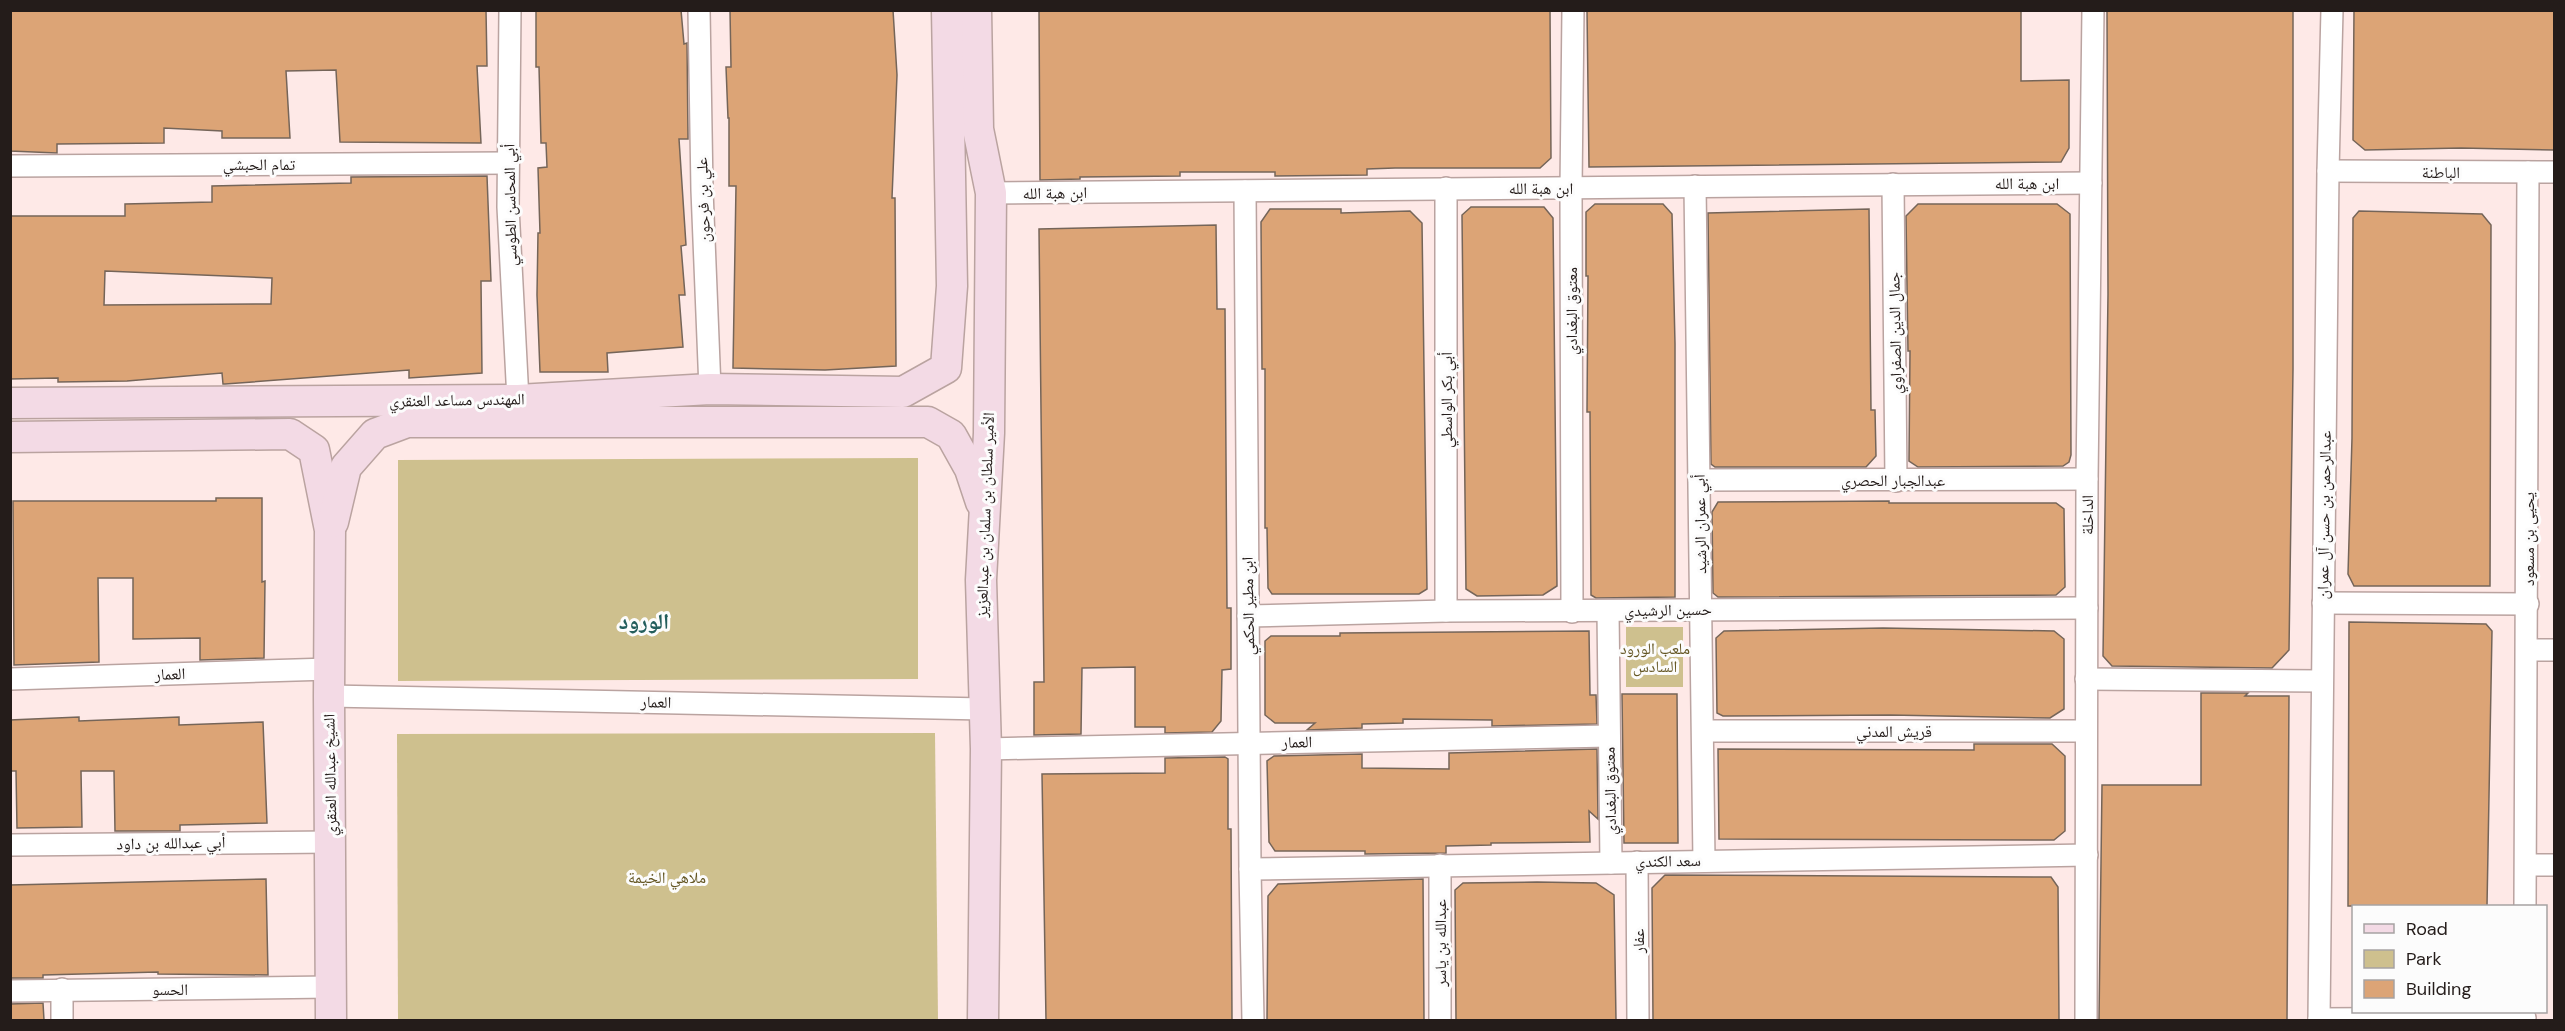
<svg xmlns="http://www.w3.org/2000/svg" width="2565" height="1031" viewBox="0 0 2565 1031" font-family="'DM Sans','Noto Naskh Arabic',sans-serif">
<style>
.green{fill:#cec08e}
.building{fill:#dca476;stroke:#756559;stroke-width:1.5;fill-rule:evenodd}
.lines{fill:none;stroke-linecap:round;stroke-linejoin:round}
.street-casing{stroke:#baa3a0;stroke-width:24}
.secondary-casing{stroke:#baa3a0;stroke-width:33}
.street{stroke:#fff;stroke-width:21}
.secondary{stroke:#f3dae5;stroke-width:30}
.labels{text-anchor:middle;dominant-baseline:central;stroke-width:6;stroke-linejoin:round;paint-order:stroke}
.street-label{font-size:16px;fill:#241c1a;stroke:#fcfcfc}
.park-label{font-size:16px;fill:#645623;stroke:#fcfcfc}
.district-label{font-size:22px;font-weight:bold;fill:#235e5c;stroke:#fcfcfc}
</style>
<rect width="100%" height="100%" fill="#fee9e7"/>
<!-- green -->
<g class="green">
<polygon points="918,458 918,679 398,681 398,460"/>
<rect x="1626" y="627" width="57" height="60"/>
<polygon points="935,733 938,1020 398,1020 397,734"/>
</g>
<!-- building -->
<g class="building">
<polygon points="10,10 486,10 487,66 477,66 481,143 340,142 336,70 286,71 290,138 222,138 222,131 164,128 164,143 57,144 57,153 10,151"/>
<polygon points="536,10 681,10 684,44 687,43 688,139 679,139 686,245 681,246 685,295 679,295 683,347 607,353 608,372 540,372 537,295 538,233 540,233 538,168 547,167 546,143 541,143 539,67 536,67"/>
<polygon points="730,10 893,10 897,75 892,198 895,198 896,366 825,370 733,368 736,186 729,186 729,118 728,118 726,67 731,67"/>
<polygon points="1039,10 1550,10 1551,158 1540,168 1395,168 1367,169 1367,175 1275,176 1275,172 1180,172 1180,176 1080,177 1080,179 1040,180"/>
<polygon points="1587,10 2021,10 2021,81 2069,80 2069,148 2061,162 1589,167"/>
<polygon points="2107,10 2293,10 2293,369 2289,650 2272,668 2112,666 2103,656 2108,294"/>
<polygon points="2354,10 2554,10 2554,150 2461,148 2365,150 2353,140"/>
<path d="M487,176l4,105h-10l1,92 -73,5v-8l-184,14h-2l-1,-11 -95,8 -69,1v-4l-48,1v-163h115v-12l87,-2v-16l139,-3v-6zM105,271l167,7 -1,26 -167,1z"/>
<polygon points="1595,204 1663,204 1672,214 1675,344 1675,597 1596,598 1591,595 1590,412 1587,412 1588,276 1586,276 1586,212"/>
<polygon points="1918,204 2057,204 2070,214 2071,455 2069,462 2063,466 1918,467 1909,461 1910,351 1908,351 1906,216"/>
<polygon points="1471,207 1544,207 1553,218 1557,586 1543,595 1477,596 1466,589 1462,215"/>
<polygon points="1270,209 1341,209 1341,213 1410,211 1422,223 1427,589 1419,594 1272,594 1268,588 1267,528 1265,528 1265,369 1262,369 1261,222"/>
<polygon points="1869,209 1871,410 1875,410 1876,456 1866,467 1715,467 1711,464 1708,213"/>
<polygon points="2359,211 2482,214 2491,225 2490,586 2354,586 2348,574 2352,438 2353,218"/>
<polygon points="1216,225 1217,309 1225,309 1227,608 1231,608 1231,669 1222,670 1221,721 1212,732 1165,733 1165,727 1135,727 1135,667 1082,668 1081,734 1034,735 1034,682 1044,682 1039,229"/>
<polygon points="216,498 262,498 262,582 265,581 264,658 200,660 200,638 133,639 133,578 98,578 99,662 14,665 13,501 216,501"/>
<polygon points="1889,501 1889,503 2056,503 2064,509 2065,587 2056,595 1718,597 1713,593 1712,512 1718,502"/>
<polygon points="2349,622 2486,624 2492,631 2487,906 2348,906"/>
<polygon points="1883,628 2054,631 2064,639 2064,709 2050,718 1890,715 1723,716 1717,713 1716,638 1724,631"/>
<polygon points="1589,631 1590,695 1596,695 1597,724 1492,726 1492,720 1403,719 1403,723 1362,724 1362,728 1307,730 1315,723 1275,723 1265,715 1265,641 1271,636 1340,636 1340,633"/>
<polygon points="2201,693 2248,693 2245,696 2289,696 2287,1020 2099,1020 2102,785 2201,785"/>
<polygon points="1622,694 1677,694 1678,843 1624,843"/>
<polygon points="79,717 79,721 179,717 179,725 263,722 267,823 180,825 180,831 115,831 114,771 81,771 82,827 17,828 16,771 10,771 10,720"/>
<polygon points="1974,744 2052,744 2065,756 2065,831 2054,840 1719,839 1718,749 1974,750"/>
<polygon points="1597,749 1598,819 1589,811 1590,842 1491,843 1491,845 1446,846 1446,853 1365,854 1365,851 1275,851 1269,842 1267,761 1274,756 1362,754 1362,768 1449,769 1449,753"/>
<polygon points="1225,757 1228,759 1228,829 1231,829 1232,1020 1046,1020 1042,774 1165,773 1165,758"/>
<polygon points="1665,875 2051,877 2058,887 2059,1020 1653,1020 1652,888"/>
<polygon points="266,879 268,975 158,974 158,972 43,975 43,978 10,978 10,885"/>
<polygon points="1423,879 1424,1020 1267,1020 1268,896 1278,884"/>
<polygon points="1537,882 1596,883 1614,895 1616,1020 1456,1020 1455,890 1463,883"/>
<polygon points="43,1003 44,1020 10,1020 10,1004"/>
</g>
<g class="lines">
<defs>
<g id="street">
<polyline points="510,10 508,207 518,400"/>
<polyline points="699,10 702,190 710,389"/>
<polyline points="10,166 508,163"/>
<polyline points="2328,171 2554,172"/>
<polyline points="1893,184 1896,481"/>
<polyline points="1695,186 1704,861"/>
<polyline points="1446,188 1446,611"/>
<polyline points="1245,191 1250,869 1253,1020"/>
<polyline points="991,193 2091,183"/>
<polyline points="1699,480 2087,479"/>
<polyline points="2323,603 2528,604"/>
<polyline points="1608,611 1611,863"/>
<polyline points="1572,612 1571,188 1573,10"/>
<polyline points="1248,616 1446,611 2087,608"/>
<polyline points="2527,650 2554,650"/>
<polyline points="10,679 329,669"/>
<polyline points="2086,679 2322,681"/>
<polyline points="329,696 984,709"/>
<polyline points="1703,731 2086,731"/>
<polyline points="986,749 1609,736"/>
<polyline points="10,845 331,842"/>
<polyline points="1637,862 1638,1020"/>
<polyline points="1440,865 1440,1020"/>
<polyline points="2526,865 2554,865"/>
<polyline points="1250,869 2087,855"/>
<polyline points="2525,906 2528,172"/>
<polyline points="10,991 330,987"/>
<polyline points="2319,1019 2525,1018"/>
<polyline points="62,1020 62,989"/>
<polyline points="2086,1020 2087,479 2093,10"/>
<polyline points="2319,1020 2328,171 2332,10"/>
</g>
<g id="secondary">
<polyline points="976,10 978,129 991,193 989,433 981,580 986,749 983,1020"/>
<polyline points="10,403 518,400 710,389 903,392 946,368 952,286 947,10"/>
<polyline points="10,437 290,434 314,450 330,530 329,696 331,1020"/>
<polyline points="333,522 346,467 375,434 407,422 928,422 951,435 970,469 981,502"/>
</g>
</defs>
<!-- street casing -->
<use href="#street" class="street-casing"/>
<!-- secondary casing -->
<use href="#secondary" class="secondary-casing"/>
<!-- street -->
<use href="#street" class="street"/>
<!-- secondary -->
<use href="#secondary" class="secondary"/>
</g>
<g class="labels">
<!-- street labels -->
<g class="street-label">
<text x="259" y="164">تمام الحبشي</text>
<text x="2441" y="172">الباطنة</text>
<text x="2027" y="183">ابن هبة الله</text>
<text x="1541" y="188">ابن هبة الله</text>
<text transform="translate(1055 193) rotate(-1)">ابن هبة الله</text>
<text transform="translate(703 200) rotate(-92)">علي بن فرحون</text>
<text transform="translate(510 205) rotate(-91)">أبي المحاسن الطوسي</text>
<text transform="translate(1571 311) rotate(-90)">معتوق البغدادي</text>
<text transform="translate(1895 333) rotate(-91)">جمال الدين الصفراوي</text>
<text transform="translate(457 400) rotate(-1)">المهندس مساعد العنقري</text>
<text transform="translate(1446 400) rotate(-90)">أبي بكر الواسطي</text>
<text x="1893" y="480">عبدالجبار الحصري</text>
<text transform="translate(985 515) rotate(-88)">الأمير سلطان بن سلمان بن عبدالعزيز</text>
<text transform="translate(2087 515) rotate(-90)">الداخلة</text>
<text transform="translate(2324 515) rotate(-89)">عبدالرحمن بن حسن آل عمران</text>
<text transform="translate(1700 524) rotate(-91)">أبي عمران الرشيد</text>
<text transform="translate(2528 539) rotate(-90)">يحيى بن مسعود</text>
<text transform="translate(1248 606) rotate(-91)">ابن مطير الحكمي</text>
<text transform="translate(1668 610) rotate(-1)">حسين الرشيدي</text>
<text transform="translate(170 674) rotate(-2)">العمار</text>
<text transform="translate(656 702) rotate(1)">العمار</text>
<text x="1894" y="731">قريش المدني</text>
<text transform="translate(1297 742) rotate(-1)">العمار</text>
<text transform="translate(330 775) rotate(-91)">الشيخ عبدالله العنقري</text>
<text transform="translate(1610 791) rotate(-91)">معتوق البغدادي</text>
<text transform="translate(171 843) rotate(-1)">أبي عبدالله بن داود</text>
<text transform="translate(1668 861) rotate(-1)">سعد الكندي</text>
<text transform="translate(1638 941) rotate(-90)">عفار</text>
<text transform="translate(1440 943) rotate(-90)">عبدالله بن ياسر</text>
<text x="170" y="989">الحسو</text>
</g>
<!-- park labels -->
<g class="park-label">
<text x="1655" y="648">ملعب الورود<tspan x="1655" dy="18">السادس</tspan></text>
<text x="667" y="877">ملاهي الخيمة</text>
</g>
<!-- district labels -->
<g class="district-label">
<text x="644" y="621">الورود</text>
</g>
</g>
<!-- border -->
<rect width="2565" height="1031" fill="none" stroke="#241c1a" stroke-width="24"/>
<!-- legend -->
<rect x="2352" y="905" width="195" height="108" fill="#fcfcfc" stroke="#a6a2a2" stroke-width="1.5"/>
<rect x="2364" y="924" width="30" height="9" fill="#f3dae5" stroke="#a6a2a2" stroke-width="1.5"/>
<text x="2406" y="935" font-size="18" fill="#241c1a">Road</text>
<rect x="2364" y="950" width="30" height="18" fill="#cec08e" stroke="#a6a2a2" stroke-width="1.5"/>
<text x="2406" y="965" font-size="18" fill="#241c1a">Park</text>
<rect x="2364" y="980" width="30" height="18" fill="#dca476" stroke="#a6a2a2" stroke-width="1.5"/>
<text x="2406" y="995" font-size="18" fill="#241c1a">Building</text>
</svg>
